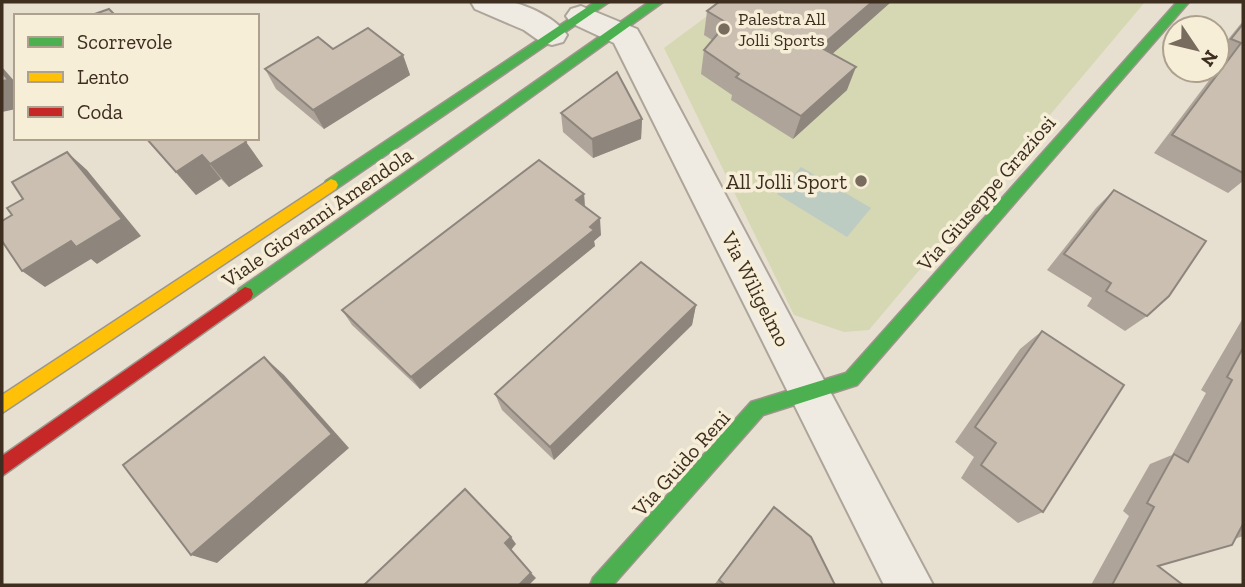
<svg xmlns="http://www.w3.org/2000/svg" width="1245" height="587" viewBox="0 0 1245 587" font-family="'Zilla Slab',serif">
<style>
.green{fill:#d6d7b3}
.water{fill:#bcccc2}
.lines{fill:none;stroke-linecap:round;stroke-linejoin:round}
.street-casing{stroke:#ada599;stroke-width:4}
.fast-casing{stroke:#9c958a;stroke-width:3}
.slow-casing{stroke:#9c958a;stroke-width:3}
.jam-casing{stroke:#9c958a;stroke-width:3}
.street{fill:#efebe3;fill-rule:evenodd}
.fast{fill:#4caf50;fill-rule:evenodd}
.slow{fill:#ffc107;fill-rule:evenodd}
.jam{fill:#c62828;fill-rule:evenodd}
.wall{fill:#afa499}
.shaded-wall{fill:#8e867d}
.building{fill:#cbbfb2;stroke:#8e867d;stroke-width:2}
.poi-dot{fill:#786c5e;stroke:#f7eed8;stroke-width:2.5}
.labels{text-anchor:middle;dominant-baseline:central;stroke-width:7;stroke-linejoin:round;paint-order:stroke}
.far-poi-label{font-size:18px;fill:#3d2e20;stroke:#f7eed8;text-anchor:start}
.poi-label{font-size:21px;fill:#3d2e20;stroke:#f7eed8;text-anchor:end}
.street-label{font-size:21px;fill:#3d2e20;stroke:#f7eed8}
</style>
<rect width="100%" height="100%" fill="#e7e0d1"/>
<!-- green -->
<polygon class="green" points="726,2 1145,2 869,330 844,332 794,315 664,48"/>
<!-- water -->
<polygon class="water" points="801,167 871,208 847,237 777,194"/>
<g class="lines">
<defs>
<g id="street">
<path d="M471,2c12,0 27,-2 39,0 18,3 47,17 57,33l-4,7 -11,3 -11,-3 -17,-12 -49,-21z"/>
<polygon points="581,6 637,29 641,36 933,585 884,585 614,43 571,23 566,16 571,9"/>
</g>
<g id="fast">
<polygon points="595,2 609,2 336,189 326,189 324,185 326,181"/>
<polygon points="649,2 663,2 251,299 245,301 239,299 237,294 239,289"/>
<polygon points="1177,2 1189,2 857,385 763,415 613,585 590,585 593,578 751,402 846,373"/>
</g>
<polygon id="slow" points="331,179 336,181 338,185 336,189 2,413 2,395"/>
<polygon id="jam" points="245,287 251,289 253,294 251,299 2,476 2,456"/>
</defs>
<!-- street casing -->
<use href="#street" class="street-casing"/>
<!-- fast casing -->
<use href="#fast" class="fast-casing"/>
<!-- slow casing -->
<use href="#slow" class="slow-casing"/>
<!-- jam casing -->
<use href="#jam" class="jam-casing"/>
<!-- street -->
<use href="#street" class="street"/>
<!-- fast -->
<use href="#fast" class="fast"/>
<!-- slow -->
<use href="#slow" class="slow"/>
<!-- jam -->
<use href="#jam" class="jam"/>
</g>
<!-- wall -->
<g class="wall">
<polygon points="719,2 891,2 832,54 847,90 793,139 731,100 732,95 701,74 704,50 712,40 704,35 707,11"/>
<polygon points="1243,21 1243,181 1228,193 1154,153 1223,62 1217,60 1217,53"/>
<polygon points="403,55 410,75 324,129 276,89 265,69"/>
<polygon points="561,113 642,119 641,139 593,158 563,132"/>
<polygon points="145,138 246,142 263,166 229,187 221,179 196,195"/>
<polygon points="1114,190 1147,316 1125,331 1087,306 1092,298 1047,270 1096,208"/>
<polygon points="584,194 585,206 601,235 594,241 595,246 420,389 352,325 342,310"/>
<polygon points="696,305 692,325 554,460 502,410 495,394"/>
<polygon points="1243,318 1243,536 1158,566 1183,585 1091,585 1129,516 1123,511 1150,464 1172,455 1206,393 1201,390"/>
<polygon points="1042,331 1043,512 1018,523 961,478 974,457 955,442 1020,349"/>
<polygon points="774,507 835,585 714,585"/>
</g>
<!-- shaded-wall -->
<g class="shaded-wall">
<polygon points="872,2 891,2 813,71 820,47"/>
<polygon points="403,55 410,75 324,129 313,110"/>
<polygon points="2,67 16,83 16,109 2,112"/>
<polygon points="856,67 847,90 793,139 801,116"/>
<polygon points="642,119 641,139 593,158 592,139"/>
<polygon points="246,142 263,166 229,187 210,164"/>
<polygon points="67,152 87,170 141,236 97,264 91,259 45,287 22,271 71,241"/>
<polygon points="202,155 221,179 196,195 176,172"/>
<polygon points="584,194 585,211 576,200"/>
<polygon points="600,218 601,235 594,241 595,246 420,389 411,377"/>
<polygon points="696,305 692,325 554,460 550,447"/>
<polygon points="264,357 284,375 349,448 217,563 191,555"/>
<polygon points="511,537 516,544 511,550 505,543"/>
<polygon points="531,573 536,578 529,585 519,585"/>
</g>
<!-- building -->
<g class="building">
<polygon points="719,2 872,2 820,47 856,67 801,116 736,77 739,74 704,50 727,23 707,11"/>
<polygon points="109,9 116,16 89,16"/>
<polygon points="1243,24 1243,173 1172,135 1241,43 1231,39"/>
<polygon points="368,28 403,55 313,110 265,69 318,37 333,49"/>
<polygon points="2,72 8,80 2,81"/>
<polygon points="617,72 642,119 592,139 561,113"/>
<polygon points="146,138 243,138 246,142 210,164 202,155 176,172"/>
<polygon points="67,152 122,219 76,247 71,241 22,271 2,241 2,221 12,215 7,208 23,199 12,182"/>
<polygon points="539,160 584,194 576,200 600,218 590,227 594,230 411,377 342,310"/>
<polygon points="1114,190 1206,241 1169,296 1147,316 1106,291 1111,283 1064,254"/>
<polygon points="641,262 696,305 550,447 495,394"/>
<polygon points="1042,331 1124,385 1043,512 981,465 996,443 975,427"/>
<polygon points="1243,348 1243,524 1232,545 1158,566 1183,585 1112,585 1154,507 1147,503 1174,454 1188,462 1232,380 1227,377"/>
<polygon points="264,357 332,434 191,555 123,465"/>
<polygon points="465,489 511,537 505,543 531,573 519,585 364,585"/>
<polygon points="774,507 811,537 835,585 725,585 719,580"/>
</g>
<!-- markers -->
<g class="poi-dot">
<circle cx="724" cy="29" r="7"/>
<circle cx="861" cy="181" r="7"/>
</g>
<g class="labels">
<!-- far-poi labels -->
<g class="far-poi-label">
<text x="738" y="19">Palestra All<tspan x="738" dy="21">Jolli Sports</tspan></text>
</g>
<!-- poi labels -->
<g class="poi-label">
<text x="847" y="181">All Jolli Sport</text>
</g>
<!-- street labels -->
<g class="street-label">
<text transform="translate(986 193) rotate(-49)">Via Giuseppe Graziosi</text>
<text transform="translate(317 217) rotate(-35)">Viale Giovanni Amendola</text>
<text transform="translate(756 289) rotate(63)">Via Wiligelmo</text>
<text transform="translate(681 463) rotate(-48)">Via Guido Reni</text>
</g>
</g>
<!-- border -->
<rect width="1245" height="587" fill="none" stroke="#3d2e20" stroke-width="7"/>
<!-- legend -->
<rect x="14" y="14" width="245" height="126" fill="#f7eed8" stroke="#ada18e" stroke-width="2"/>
<rect x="28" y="37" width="35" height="10" fill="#4caf50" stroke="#ada18e" stroke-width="2"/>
<text x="77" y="49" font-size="21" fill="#3d2e20">Scorrevole</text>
<rect x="28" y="72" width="35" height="10" fill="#ffc107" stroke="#ada18e" stroke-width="2"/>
<text x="77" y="84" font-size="21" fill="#3d2e20">Lento</text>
<rect x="28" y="107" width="35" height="10" fill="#c62828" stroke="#ada18e" stroke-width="2"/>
<text x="77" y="119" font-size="21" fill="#3d2e20">Coda</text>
<!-- north arrow -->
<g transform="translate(1196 49) rotate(125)"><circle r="33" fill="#f7eed8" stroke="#ada18e" stroke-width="2"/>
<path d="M0-5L12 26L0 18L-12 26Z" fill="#786c5e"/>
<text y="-10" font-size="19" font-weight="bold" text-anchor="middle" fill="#3d2e20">N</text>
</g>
</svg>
